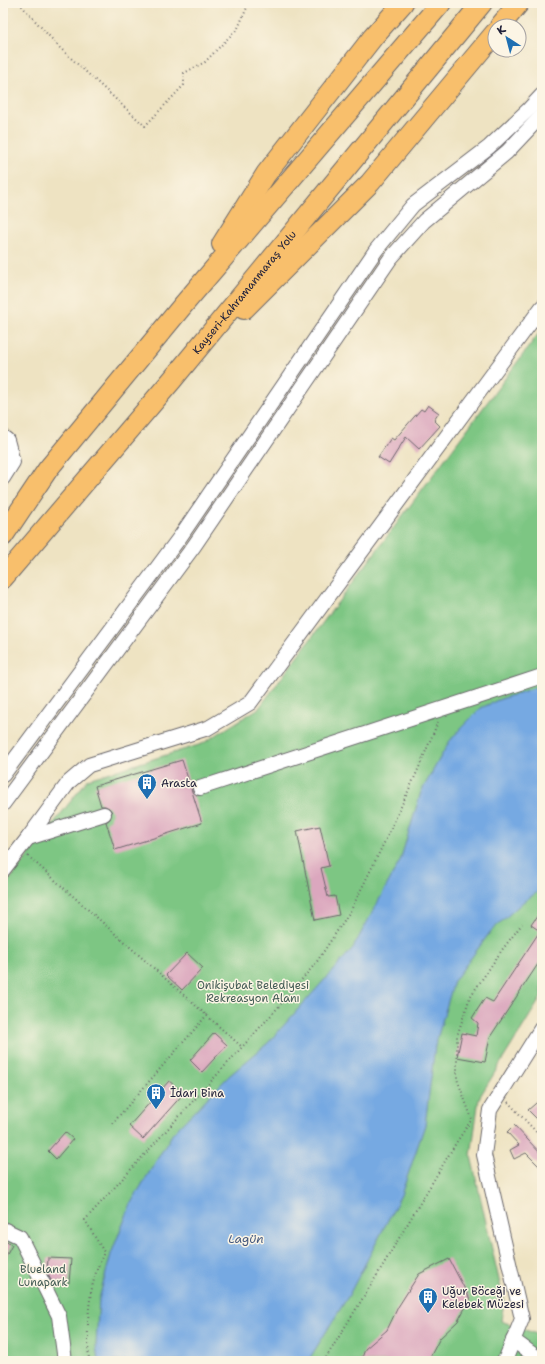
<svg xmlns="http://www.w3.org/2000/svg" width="545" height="1364" viewBox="0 0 545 1364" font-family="'Shantell Sans',sans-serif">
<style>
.green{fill:#7dc683;stroke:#50745f}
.water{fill:#76a9e2;stroke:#4c668e}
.building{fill:#dba7be}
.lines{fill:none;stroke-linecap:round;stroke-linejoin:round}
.minor-casing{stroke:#69666a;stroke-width:16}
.highway-casing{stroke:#69666a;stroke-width:22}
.path{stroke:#69666a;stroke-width:2;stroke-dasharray:1 3;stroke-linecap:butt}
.minor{stroke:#fff;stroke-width:14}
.highway{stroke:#f8bf6c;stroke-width:20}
.labels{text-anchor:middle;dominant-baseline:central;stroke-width:3;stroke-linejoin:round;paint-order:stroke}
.street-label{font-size:11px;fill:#22223b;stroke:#fcf5e5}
.poi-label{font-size:11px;fill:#22223b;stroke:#fcf5e5;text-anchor:start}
.park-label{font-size:11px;fill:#425b54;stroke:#fcf5e5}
.water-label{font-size:12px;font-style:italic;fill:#44587e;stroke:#fcf5e5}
</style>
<rect width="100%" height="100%" fill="#fcf5e5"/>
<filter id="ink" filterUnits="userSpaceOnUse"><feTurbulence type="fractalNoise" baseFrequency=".025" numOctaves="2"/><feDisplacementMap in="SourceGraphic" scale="8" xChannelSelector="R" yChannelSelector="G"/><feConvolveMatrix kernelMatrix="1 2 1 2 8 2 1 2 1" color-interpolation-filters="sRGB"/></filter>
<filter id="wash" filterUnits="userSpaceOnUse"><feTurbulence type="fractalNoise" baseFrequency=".012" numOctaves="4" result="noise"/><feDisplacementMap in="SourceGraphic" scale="16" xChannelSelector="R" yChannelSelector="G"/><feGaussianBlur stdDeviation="0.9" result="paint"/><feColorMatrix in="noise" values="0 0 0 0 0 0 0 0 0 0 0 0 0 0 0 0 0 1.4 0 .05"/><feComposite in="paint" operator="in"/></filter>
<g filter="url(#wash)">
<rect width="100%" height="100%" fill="#eee3c2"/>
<!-- green -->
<polygon class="green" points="542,329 542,996 479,1098 471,1156 504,1302 501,1321 542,1336 542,1361 3,1361 3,888 88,779 202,744 259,708"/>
<!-- water -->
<polygon class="water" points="542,685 542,889 523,902 491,931 454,981 435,1046 425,1125 401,1195 349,1295 308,1361 98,1361 96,1345 99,1299 111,1254 132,1201 173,1133 229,1076 268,1043 353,948 400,861 421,792 449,742 461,728 481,708 498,700"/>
<g id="blocks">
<!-- building -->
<g class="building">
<polygon points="428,405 439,413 434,420 440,426 419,449 406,437 389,464 378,457 391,438 394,440 421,409 424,411"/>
<polygon points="182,760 202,823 115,850 106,822 110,819 112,812 109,808 105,806 101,806 95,786"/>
<polygon points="320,826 329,866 321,868 328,897 335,896 339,915 315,920 297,831"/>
<polygon points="542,909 542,958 490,1037 485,1062 457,1057 462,1033 476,1036 478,1023 472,1018 485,998 493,1002 540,931 531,925"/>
<polygon points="187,953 203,968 182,990 166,975"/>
<polygon points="214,1033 227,1045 202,1072 190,1060"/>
<polygon points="169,1081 184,1093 143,1139 129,1126"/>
<polygon points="542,1098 542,1117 538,1120 528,1110"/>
<polygon points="514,1125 542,1155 542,1169 526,1153 514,1159 510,1150 519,1145 507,1132"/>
<polygon points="65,1132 73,1139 56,1159 48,1151"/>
<polygon points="3,1240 12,1245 3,1262"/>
<polygon points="48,1258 71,1259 69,1283 52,1282 47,1273"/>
<polygon points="449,1259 470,1299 458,1321 440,1338 428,1361 361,1361 365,1349 387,1330 398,1307 419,1274"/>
</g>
</g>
</g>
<g filter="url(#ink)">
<use href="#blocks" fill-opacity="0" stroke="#69666a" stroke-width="1"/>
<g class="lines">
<defs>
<g id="minor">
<polyline points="3,437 7,440 13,462 3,478"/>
<polyline points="3,775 180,537 376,250 413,205 489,147 529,109 542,95"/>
<polyline points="200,788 542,676"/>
<polyline points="3,804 194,546 390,259 424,221 507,152 542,115"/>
<polyline points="28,838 104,814"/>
<polyline points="3,870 28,838 69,782 89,765 208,728 250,703 542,307"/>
<polyline points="3,1229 20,1237 59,1316 65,1361"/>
<polyline points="513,1340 542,1361"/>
<polyline points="504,1361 506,1358 522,1319 484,1155 490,1110 542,1027"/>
</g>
<g id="highway">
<polyline points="500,26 519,3"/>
<polyline points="222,244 266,174 373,37 403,3"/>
<polyline points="244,309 370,183 495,33"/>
<polyline points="3,536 48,469 184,304 441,3"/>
<path id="s1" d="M3,578l169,-198 310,-377"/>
</g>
</defs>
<!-- minor casing -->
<use href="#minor" class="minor-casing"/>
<!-- highway casing -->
<use href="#highway" class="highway-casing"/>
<!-- path -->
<g class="path">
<polyline points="19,3 60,48 145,126 184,85 184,73 205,62 238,28 249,3"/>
<polyline points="28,856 242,1047"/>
<polyline points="508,1102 542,1138"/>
<polyline points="112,1124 207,1015"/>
<path d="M89,1361c-2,-27 -2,-58 6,-85 2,-8 6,-16 9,-24l-19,-32 189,-208 42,-49 35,-53 35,-71 31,-67 21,-50"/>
<polyline points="324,1361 374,1280 456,1143 472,1119 457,1079 457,1036 470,997 502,950 522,924"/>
</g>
<!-- minor -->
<use href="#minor" class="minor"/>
<!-- highway -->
<use href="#highway" class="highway"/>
</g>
</g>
<!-- icons -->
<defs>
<symbol id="building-pin" viewBox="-11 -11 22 30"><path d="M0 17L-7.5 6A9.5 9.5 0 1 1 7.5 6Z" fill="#1f6fb2" stroke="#fcf5e5"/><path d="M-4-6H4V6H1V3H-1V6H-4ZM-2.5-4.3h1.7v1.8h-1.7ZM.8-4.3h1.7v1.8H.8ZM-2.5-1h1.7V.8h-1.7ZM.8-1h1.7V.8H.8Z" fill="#fff"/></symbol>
</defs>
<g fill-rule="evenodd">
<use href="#building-pin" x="136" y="772" width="22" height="30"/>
<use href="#building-pin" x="145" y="1082" width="22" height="30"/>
<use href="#building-pin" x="417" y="1286" width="22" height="30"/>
</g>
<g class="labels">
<!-- street labels -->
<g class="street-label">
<text stroke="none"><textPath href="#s1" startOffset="374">Kayseri-Kahramanmaraş Yolu</textPath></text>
</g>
<!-- poi labels -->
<g class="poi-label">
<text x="161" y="783">Arasta</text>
<text x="170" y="1093">İdari Bina</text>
<text x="442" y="1291">Uğur Böceği ve<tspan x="442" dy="13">Kelebek Müzesi</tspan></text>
</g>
<!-- park labels -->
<g class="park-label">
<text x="253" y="985">Onikişubat Belediyesi<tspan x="253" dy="13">Rekreasyon Alanı</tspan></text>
<text x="43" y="1269">Blueland<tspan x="43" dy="13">Lunapark</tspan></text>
</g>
<!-- water labels -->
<g class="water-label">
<text x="246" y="1239">Lagün</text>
</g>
</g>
<!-- margin -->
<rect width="545" height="1364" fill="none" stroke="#fcf5e5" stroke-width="16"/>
<!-- north arrow -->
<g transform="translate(507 38) rotate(324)"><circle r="19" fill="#fcf5e5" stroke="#a5a1a1"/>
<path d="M0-3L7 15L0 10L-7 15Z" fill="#1f6fb2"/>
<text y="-6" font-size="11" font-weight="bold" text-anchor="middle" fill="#22223b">K</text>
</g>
</svg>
